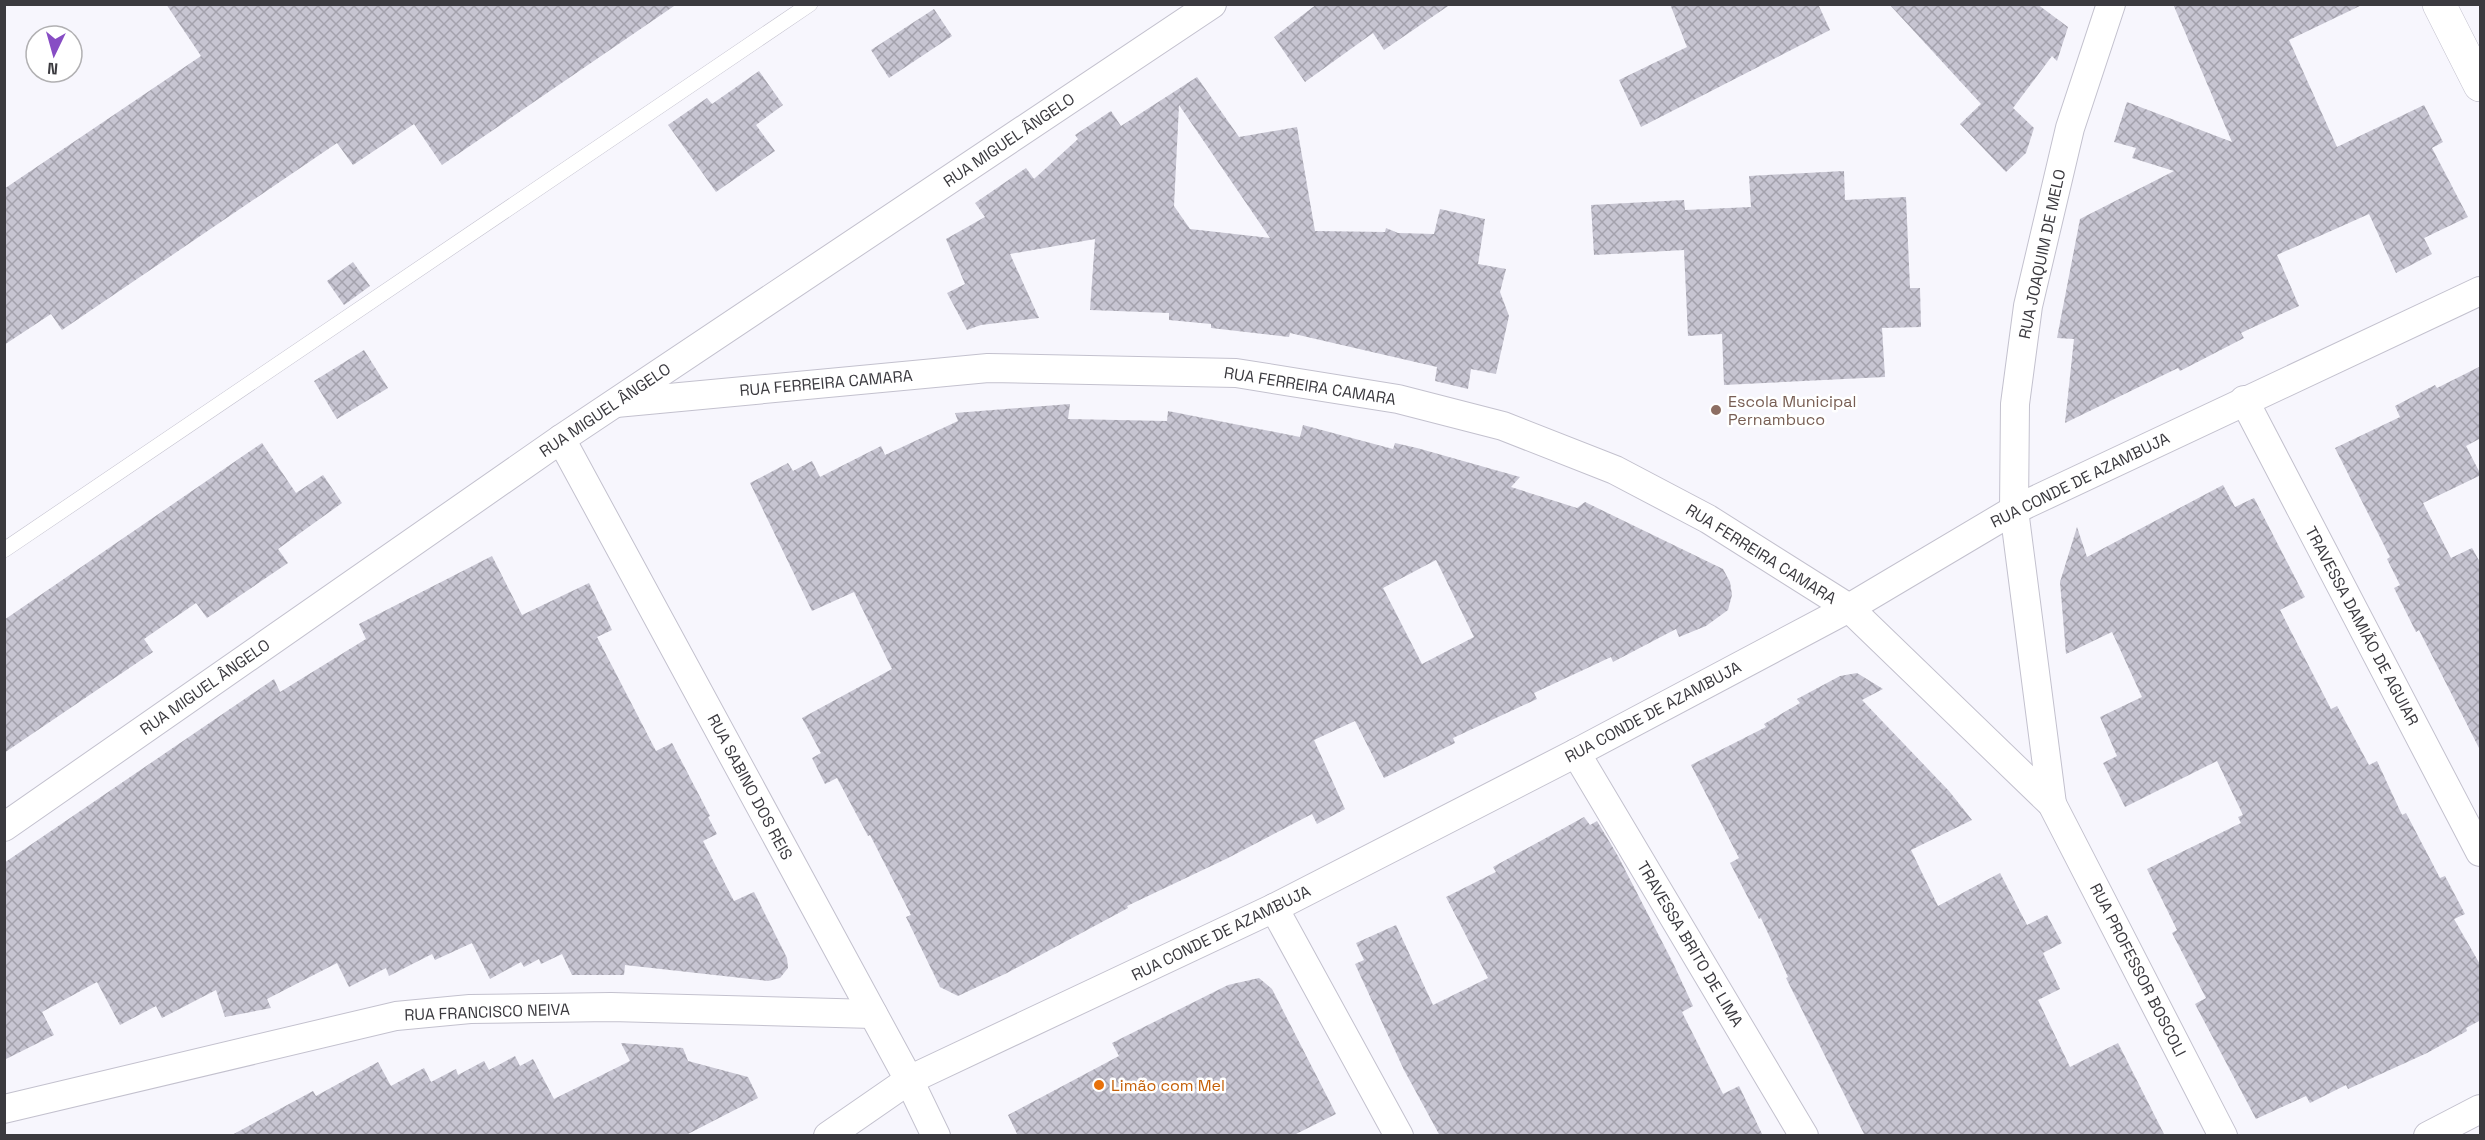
<svg xmlns="http://www.w3.org/2000/svg" width="2485" height="1140" viewBox="0 0 2485 1140" font-family="'Space Grotesk',sans-serif">
<style>
.building{fill:url(#building-cross-hatch);fill-rule:evenodd}
.lines{fill:none;stroke-linecap:round;stroke-linejoin:round}
.service-casing{stroke:#c3c1ce;stroke-width:16}
.minor-casing{stroke:#c3c1ce;stroke-width:30}
.primary-casing{stroke:#c3c1ce;stroke-width:34}
.service{stroke:#fff;stroke-width:15}
.minor{stroke:#fff;stroke-width:28}
.primary{stroke:#fff;stroke-width:33}
.education-dot{fill:#8d6e63;stroke:#fff;stroke-width:2}
.food-dot{fill:#e8710a;stroke:#fff;stroke-width:2}
.labels{text-anchor:middle;dominant-baseline:central;stroke-width:5;stroke-linejoin:round;paint-order:stroke}
.street-label{font-size:16px;fill:#3b3a3f;stroke:#fff}
.education-label{font-size:16px;fill:#785e54;stroke:#fff;text-anchor:start}
.food-label{font-size:16px;fill:#c56008;stroke:#fff;text-anchor:start}
</style>
<defs>
<pattern id="building-cross-hatch" width="8" height="8" patternUnits="userSpaceOnUse" patternTransform="scale(1.5)"><rect width="8" height="8" fill="#c7c5d2"/><path d="M0 0l8 8M0 8l8-8" fill="none" stroke="#a3a1ac"/></pattern>
</defs>
<rect width="100%" height="100%" fill="#f7f6fd"/>
<!-- building -->
<g class="building">
<polygon points="166,4 677,4 442,165 414,124 353,165 337,143 62,330 51,314 4,345 4,189 201,56"/>
<polygon points="1317,4 1451,4 1384,50 1373,33 1305,82 1274,37"/>
<polygon points="1670,4 1818,4 1830,30 1641,127 1619,80 1687,47"/>
<polygon points="1889,4 2037,4 2068,27 2057,61 2052,56 2013,108 2034,128 2026,153 2006,172 1960,124 1981,104"/>
<polygon points="2173,4 2364,4 2289,40 2337,147 2424,105 2443,142 2432,148 2468,217 2424,238 2432,254 2396,273 2369,214 2277,255 2299,306 2241,333 2244,338 2180,371 2178,368 2065,423 2074,339 2057,338 2080,219 2174,171 2132,158 2136,148 2114,142 2127,102 2232,142"/>
<polygon points="934,9 952,36 889,78 871,50"/>
<polygon points="759,71 783,105 756,125 775,151 716,192 668,125 707,98 712,104"/>
<path d="M1197,77l42,60 58,-10 18,104 70,1 1,-4 12,5 36,1 6,-25 45,10 -7,45 28,5 -6,23 9,24 -13,58 -25,-5 -3,20 -33,-8 2,-14 -147,-34 -1,4 -78,-9v-4l-42,-4v-7l-79,-3 5,-71 -85,15 29,64 -58,7 -14,5 -20,-37 18,-9 -19,-45 39,-22 -10,-14 51,-35 8,11 44,-40 -3,-4 36,-24 10,15zM1179,105l91,133 -80,-9 -16,-23z"/>
<polygon points="1844,171 1845,200 1906,197 1910,288 1920,288 1921,327 1882,328 1885,377 1724,385 1722,334 1688,336 1684,250 1594,255 1591,205 1684,200 1685,210 1751,207 1749,176"/>
<polygon points="353,262 370,286 344,305 327,281"/>
<polygon points="364,350 388,388 337,419 314,381"/>
<polygon points="2481,366 2481,438 2466,446 2481,475 2423,503 2451,558 2472,548 2481,564 2481,752 2419,630 2416,632 2394,588 2400,585 2387,559 2390,557 2335,448 2400,417 2395,406 2435,385 2437,388"/>
<path d="M1070,404l-2,15 99,2 1,-10 132,26 3,-12 90,24 2,-6 22,5 103,29 -9,10 66,21 8,-6 138,67 7,13 2,13 -4,15 -22,16 -27,11 -3,-8 -63,33 -2,-5 -77,36 3,6 -84,39 2,5 -71,35 -29,-57 -41,19 31,69 -28,15 -5,-10 -84,44 -101,48 1,2 -121,65 -49,23 -18,-9 -34,-70 5,-2 -41,-80 -2,1 -31,-58 -12,6 -13,-26 9,-5 -19,-35 90,-49 -38,-77 -42,19 -62,-128 38,-20 5,8 19,-10 8,16 61,-31 4,9 73,-34 -3,-8zM1436,560l38,77 -52,27 -39,-76z"/>
<polygon points="262,443 296,493 323,475 342,503 278,549 288,563 207,618 196,603 144,639 153,652 4,753 4,620"/>
<polygon points="2223,485 2235,507 2254,498 2305,597 2280,610 2331,709 2337,706 2369,765 2377,761 2402,815 2406,813 2440,878 2445,876 2465,914 2454,919 2481,966 2481,1020 2466,1028 2467,1031 2427,1053 2348,1089 2346,1085 2310,1103 2306,1096 2256,1119 2195,1004 2206,998 2172,933 2177,930 2147,869 2241,823 2238,817 2243,815 2217,761 2125,807 2103,763 2117,756 2100,717 2142,697 2112,632 2066,654 2060,582 2077,527 2087,557"/>
<polygon points="492,556 522,615 589,583 612,630 597,637 656,751 672,743 710,816 708,817 717,834 703,841 734,901 754,892 787,958 788,968 780,978 768,981 625,965 624,975 572,975 562,954 541,964 539,959 524,967 521,962 490,979 472,943 435,960 432,954 389,976 386,968 349,987 337,963 267,999 271,1008 225,1017 216,990 162,1018 156,1006 120,1025 97,982 42,1012 54,1035 4,1060 4,863 274,679 280,692 366,639 359,624"/>
<polygon points="1857,673 1883,689 1862,700 1949,791 1972,820 1911,850 1938,906 2000,873 2027,925 2047,915 2062,943 2043,953 2060,989 2038,1000 2070,1067 2118,1043 2165,1136 1865,1136 1786,978 1788,977 1761,918 1759,919 1730,863 1739,858 1691,765 1766,727 1764,724 1800,703 1797,699 1840,676"/>
<polygon points="1584,817 1590,825 1597,821 1618,856 1673,963 1693,1006 1682,1012 1723,1094 1739,1086 1763,1136 1440,1136 1404,1070 1355,964 1364,960 1356,943 1396,925 1433,1005 1488,978 1446,897 1496,872 1493,867"/>
<polygon points="1259,978 1272,989 1336,1114 1292,1136 1018,1136 1008,1115 1119,1056 1112,1043 1228,985"/>
<polygon points="621,1043 683,1048 688,1061 748,1077 758,1098 684,1136 230,1136 313,1091 316,1096 378,1062 391,1086 424,1068 431,1082 456,1069 458,1075 484,1061 489,1070 515,1056 520,1066 533,1059 554,1099 630,1061"/>
</g>
<g class="lines">
<defs>
<polyline id="service" points="4,550 810,4"/>
<g id="minor">
<polyline points="2244,400 2480,852"/>
<polyline points="616,403 988,368 1236,373 1398,399 1503,426 1615,470 1708,519 1849,608 2052,804 2223,1136"/>
<polyline points="561,439 909,1080 936,1136"/>
<polyline points="1576,753 1804,1136"/>
<polyline points="2052,804 2014,510 2015,404 2028,306 2070,128 2111,4"/>
<polyline points="4,827 561,439 1212,4"/>
<polyline points="1274,908 1399,1136"/>
<polyline points="4,1109 396,1016 470,1009 611,1007 873,1014"/>
<polyline points="828,1136 909,1080 1274,908 1576,753 1849,608 2014,510 2480,291"/>
<polyline points="2428,1136 2480,1109"/>
</g>
<polyline id="primary" points="2439,4 2480,85"/>
</defs>
<!-- service casing -->
<use href="#service" class="service-casing"/>
<!-- minor casing -->
<use href="#minor" class="minor-casing"/>
<!-- primary casing -->
<use href="#primary" class="primary-casing"/>
<!-- service -->
<use href="#service" class="service"/>
<!-- minor -->
<use href="#minor" class="minor"/>
<!-- primary -->
<use href="#primary" class="primary"/>
</g>
<!-- markers -->
<circle class="education-dot" cx="1716" cy="410" r="6"/>
<circle class="food-dot" cx="1099" cy="1085" r="6"/>
<g class="labels">
<!-- street labels -->
<g class="street-label">
<text transform="translate(1009 140) rotate(-34)">RUA MIGUEL ÂNGELO</text>
<text transform="translate(2042 254) rotate(-78)">RUA JOAQUIM DE MELO</text>
<text transform="translate(826 383) rotate(-5)">RUA FERREIRA CAMARA</text>
<text transform="translate(1310 386) rotate(9)">RUA FERREIRA CAMARA</text>
<text transform="translate(605 410) rotate(-34)">RUA MIGUEL ÂNGELO</text>
<text transform="translate(2080 480) rotate(-26)">RUA CONDE DE AZAMBUJA</text>
<text transform="translate(1761 554) rotate(32)">RUA FERREIRA CAMARA</text>
<text transform="translate(2362 626) rotate(62)">TRAVESSA DAMIÃO DE AGUIAR</text>
<text transform="translate(205 687) rotate(-35)">RUA MIGUEL ÂNGELO</text>
<text transform="translate(1653 712) rotate(-28)">RUA CONDE DE AZAMBUJA</text>
<text transform="translate(750 787) rotate(62)">RUA SABINO DOS REIS</text>
<text transform="translate(1221 933) rotate(-26)">RUA CONDE DE AZAMBUJA</text>
<text transform="translate(1690 944) rotate(59)">TRAVESSA BRITO DE LIMA</text>
<text transform="translate(2138 970) rotate(63)">RUA PROFESSOR BOSCOLI</text>
<text transform="translate(487 1012) rotate(-2)">RUA FRANCISCO NEIVA</text>
</g>
<!-- education labels -->
<g class="education-label">
<text x="1728" y="401">Escola Municipal<tspan x="1728" dy="18">Pernambuco</tspan></text>
</g>
<!-- food labels -->
<g class="food-label">
<text x="1111" y="1085">Limão com Mel</text>
</g>
</g>
<!-- border -->
<rect width="2485" height="1140" fill="none" stroke="#3b3a3f" stroke-width="12"/>
<!-- north arrow -->
<g transform="translate(54 54) rotate(185)"><circle r="28" fill="#ffffff" stroke="#b1b0b2" stroke-width="1.5"/>
<path d="M0-4.5L10 22L0 15L-10 22Z" fill="#874dc4"/>
<text y="-9" font-size="16" font-weight="bold" text-anchor="middle" fill="#3b3a3f">N</text>
</g>
</svg>
